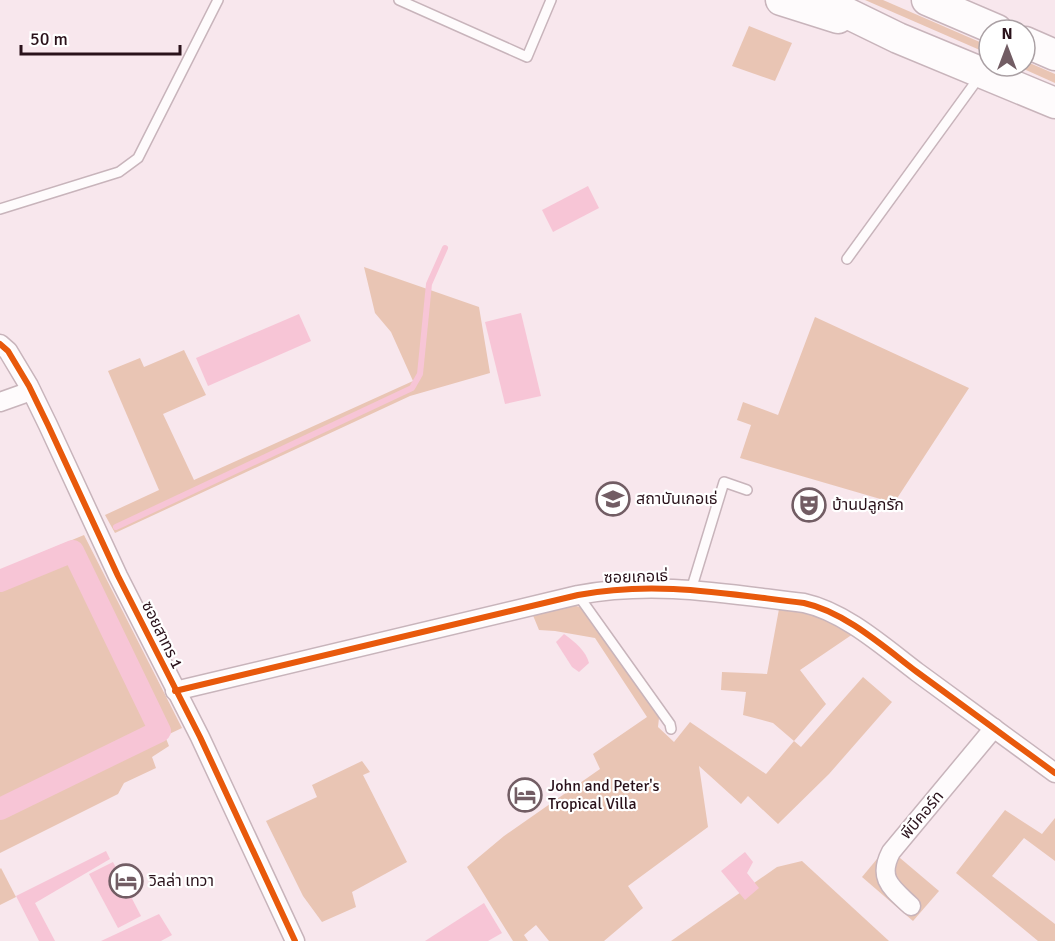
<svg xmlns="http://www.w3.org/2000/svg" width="1055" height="941" viewBox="0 0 1055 941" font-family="Signika,'Noto Sans Thai',sans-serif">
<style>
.green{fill:#e9c5b4}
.water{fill:#f7c5d6}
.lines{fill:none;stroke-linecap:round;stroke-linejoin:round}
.stream{stroke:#f7c5d6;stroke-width:6}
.canal{stroke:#f7c5d6;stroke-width:22}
.lane-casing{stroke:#c8b4bb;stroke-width:12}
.street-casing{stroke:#c8b4bb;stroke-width:21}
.primary-casing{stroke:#c8b4bb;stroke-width:33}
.lane{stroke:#fefbfc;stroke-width:9}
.street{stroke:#fefbfc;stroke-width:18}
.primary{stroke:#fefbfc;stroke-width:30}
.cycleway-casing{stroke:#fff;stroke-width:10}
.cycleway{stroke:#e8590c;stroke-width:6}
.labels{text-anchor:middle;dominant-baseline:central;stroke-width:4.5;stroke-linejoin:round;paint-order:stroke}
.poi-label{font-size:16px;fill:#2a121b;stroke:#fff;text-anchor:start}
.street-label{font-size:16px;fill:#2a121b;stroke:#fff}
</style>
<rect width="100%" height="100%" fill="#f8e7ed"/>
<!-- green -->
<g class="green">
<polygon points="865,0 883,0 989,46 989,54"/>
<polygon points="749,26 792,43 775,81 732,66"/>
<polygon points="1025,61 1055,74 1055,83 1017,66 1025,66"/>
<polygon points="364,267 479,307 490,373 410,396 115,533 105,515 159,490 108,371 140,358 144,367 184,350 206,395 163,414 194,480 413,381 391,332 375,313"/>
<polygon points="815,317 969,388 894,503 740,458 751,425 737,420 743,402 778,415"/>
<polygon points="84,535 182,728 165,736 169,746 152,757 156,768 124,783 118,794 0,853 0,570"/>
<path d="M569,604l11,3 8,9 71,102 -1,9 16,15 16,-20 76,52 28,-33 -21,-18 -30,-8 3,-23 -25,-2 1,-18 45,2 12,-65c29,2 49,11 74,25l-53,36 26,34 -32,37 7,6 62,-70 29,25 -63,72 -51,50 -30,-28 -7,8 -42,-38 9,61 -80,59 15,22 -39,33h-55l-13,-16 -12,10 4,6h-15l-46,-74 37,-31 96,-67 -7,-15 54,-37 -52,-79 -40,-7 -16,-1 -7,-17z"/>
<polygon points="362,761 370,772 363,775 407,862 352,892 356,907 322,922 303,896 266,821 317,797 312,785"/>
<polygon points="1005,810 1042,834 1055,818 1055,861 1024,838 992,876 1055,924 1055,941 1038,941 956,873"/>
<polygon points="887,847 939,891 913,921 862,877"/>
<polygon points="802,861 889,941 671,941 777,867"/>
<polygon points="1,868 16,897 0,905 0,869"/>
</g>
<!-- water -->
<g class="water">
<polygon points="588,186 599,208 553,232 542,210"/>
<polygon points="521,313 541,396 505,404 485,322"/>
<polygon points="299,314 311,341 208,386 196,358"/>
<path d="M564,634c11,8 22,17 25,29l-10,9 -7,-5 -16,-25z"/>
<polygon points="106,851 110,859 35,903 55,941 39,941 16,896"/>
<polygon points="745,852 753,862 747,873 759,888 745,900 721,871"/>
<polygon points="113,862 141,916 118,928 89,874"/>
<polygon points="484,903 502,933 488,941 425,941"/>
<polygon points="159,914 172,935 161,941 101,941"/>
</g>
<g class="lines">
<!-- stream -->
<polyline class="stream" points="116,527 412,388 420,374 429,284 445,248"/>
<!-- canal -->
<polyline class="canal" points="0,581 73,551 160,731 0,809"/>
<defs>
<g id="lane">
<polyline points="399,0 527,57 551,0"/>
<polyline points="0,209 119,172 138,158 218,0"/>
<polyline points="847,259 980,76"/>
<polyline points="691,590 724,482 747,490"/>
<polyline points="578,595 670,724 671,729"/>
</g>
<g id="street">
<polyline points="0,344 8,351 29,386 48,425 118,576 200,737 295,941"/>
<polyline points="0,402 31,391"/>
<path d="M175,691l403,-96c78,-15 149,-1 226,8 41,9 80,44 113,69 46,34 92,67 138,101"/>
<path d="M911,906c-19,-18 -34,-27 -20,-54l103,-124"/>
</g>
<g id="primary">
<polyline points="781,0 838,18"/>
<polyline points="820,0 898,38 1055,103"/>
<polyline points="927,0 997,30"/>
<polyline points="1025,42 1055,55"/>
</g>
</defs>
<!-- lane casing -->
<use href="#lane" class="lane-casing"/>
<!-- street casing -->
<use href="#street" class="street-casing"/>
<!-- primary casing -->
<use href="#primary" class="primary-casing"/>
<!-- lane -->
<use href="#lane" class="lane"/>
<!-- street -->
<use href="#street" class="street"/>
<!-- primary -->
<use href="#primary" class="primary"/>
<defs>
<g id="cycleway">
<polyline points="0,344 8,351 29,386 48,425 118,576 200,737 295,941"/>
<path d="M175,691l403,-96c78,-15 149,-1 226,8 41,9 80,44 113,69 46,34 92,67 138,101"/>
</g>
</defs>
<!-- cycleway casing -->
<use href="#cycleway" class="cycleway-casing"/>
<!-- cycleway -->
<use href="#cycleway" class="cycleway"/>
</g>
<!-- icons -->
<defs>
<symbol id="school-ring" viewBox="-11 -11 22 22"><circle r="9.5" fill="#fff" stroke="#725d64" stroke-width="1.5"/><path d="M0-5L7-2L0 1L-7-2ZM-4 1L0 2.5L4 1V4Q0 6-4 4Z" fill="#725d64"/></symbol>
<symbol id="theatre-ring" viewBox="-11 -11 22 22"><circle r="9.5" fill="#fff" stroke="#725d64" stroke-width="1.5"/><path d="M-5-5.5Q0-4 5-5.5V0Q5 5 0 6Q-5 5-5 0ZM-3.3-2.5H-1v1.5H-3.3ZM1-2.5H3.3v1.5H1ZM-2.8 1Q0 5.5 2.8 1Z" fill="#725d64"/></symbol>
<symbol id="hotel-ring" viewBox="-11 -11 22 22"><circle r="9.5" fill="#fff" stroke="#725d64" stroke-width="1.5"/><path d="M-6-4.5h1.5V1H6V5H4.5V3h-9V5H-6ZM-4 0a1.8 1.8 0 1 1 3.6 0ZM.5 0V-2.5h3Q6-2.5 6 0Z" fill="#725d64"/></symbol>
</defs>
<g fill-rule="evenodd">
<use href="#school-ring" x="594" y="480" width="38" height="38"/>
<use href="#theatre-ring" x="790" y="486" width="38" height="38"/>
<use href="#hotel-ring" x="506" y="776" width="38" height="38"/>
<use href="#hotel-ring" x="107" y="862" width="38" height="38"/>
</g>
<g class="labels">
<!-- poi labels -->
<g class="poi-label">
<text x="636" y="499">สถาบันเกอเธ่</text>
<text x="832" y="505">บ้านปลูกรัก</text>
<text x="548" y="786">John and Peter's<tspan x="548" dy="18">Tropical Villa</tspan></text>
<text x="149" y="881">วิลล่า เทวา</text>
</g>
<!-- street labels -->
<g class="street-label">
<text transform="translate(636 577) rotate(-2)">ซอยเกอเธ่</text>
<text transform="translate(162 635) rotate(64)">ซอยสาทร 1</text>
<text transform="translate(922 815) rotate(-50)">พีบีคอร์ท</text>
</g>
</g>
<!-- north arrow -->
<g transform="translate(1007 48)"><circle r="28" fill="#ffffff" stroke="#aaa0a4" stroke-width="1.5"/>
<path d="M0-4.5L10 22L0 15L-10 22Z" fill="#725d64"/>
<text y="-9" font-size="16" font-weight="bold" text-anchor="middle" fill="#2a121b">N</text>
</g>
<!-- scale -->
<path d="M21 45v9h159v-9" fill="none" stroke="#2a121b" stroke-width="3"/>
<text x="30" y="45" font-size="18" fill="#2a121b" stroke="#ffffff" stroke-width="4.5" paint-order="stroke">50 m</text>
</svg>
